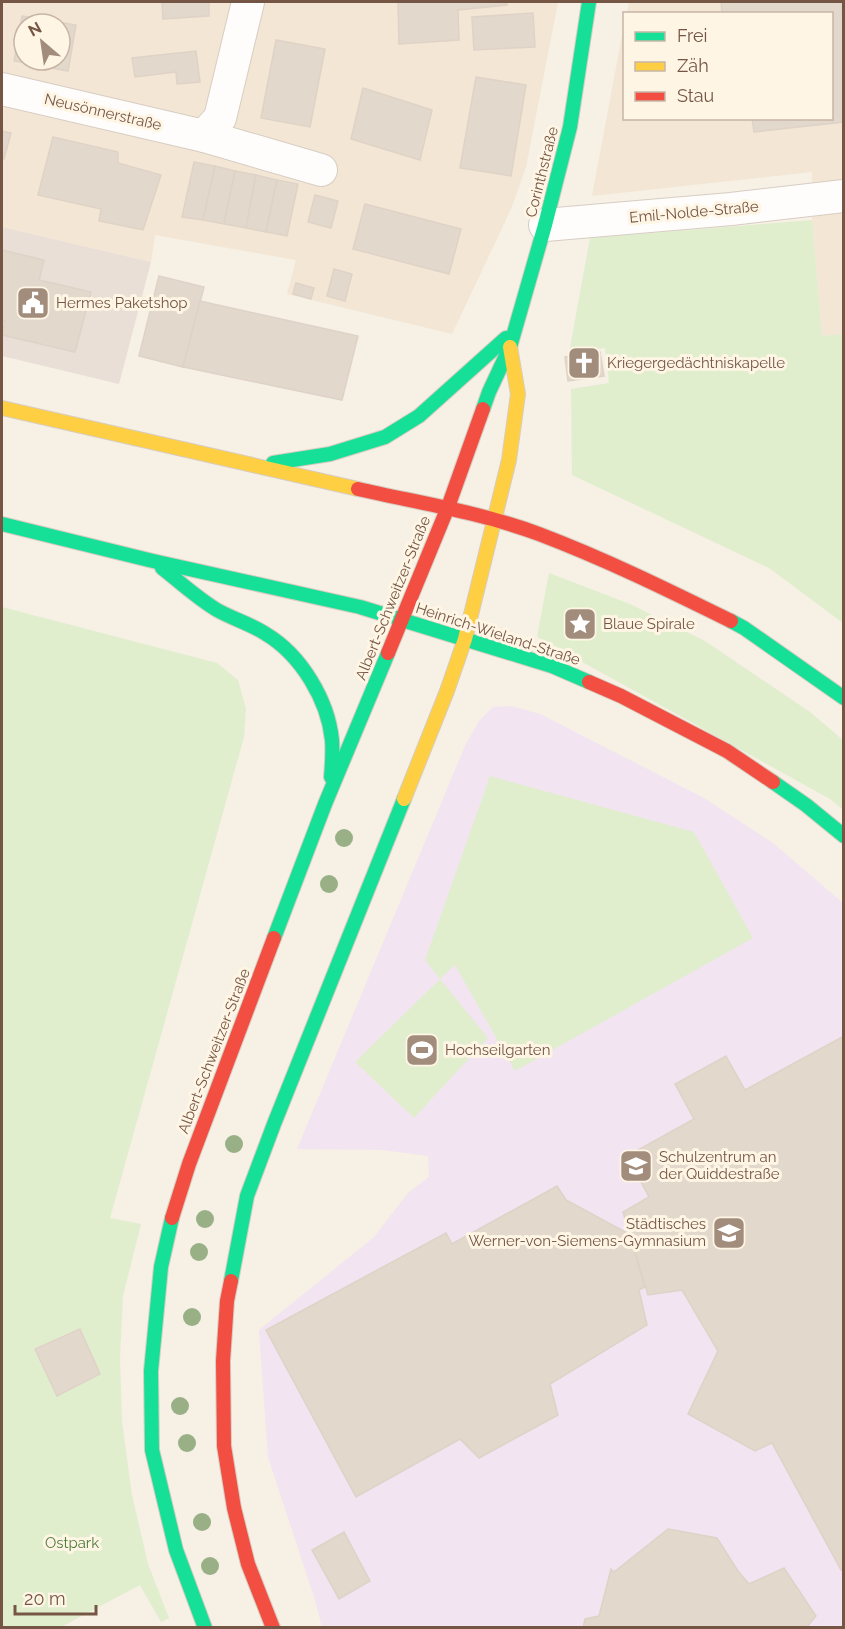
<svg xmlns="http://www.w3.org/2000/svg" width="845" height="1629" viewBox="0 0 845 1629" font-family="Raleway,sans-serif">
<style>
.residential{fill:#f3e6d4;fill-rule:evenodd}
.industrial{fill:#e9dfd6}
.education{fill:#f2e4f1}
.green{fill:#e0eece}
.building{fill:#e3d8cc;stroke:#dfd2c7;stroke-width:1.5;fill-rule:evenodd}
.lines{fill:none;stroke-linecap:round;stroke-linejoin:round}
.street-casing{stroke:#d7cdc3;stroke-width:34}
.fast-casing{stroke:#d7ccc1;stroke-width:16}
.slow-casing{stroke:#d7ccc1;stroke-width:16}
.jam-casing{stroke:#d7ccc1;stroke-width:16}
.street{stroke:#fefdfb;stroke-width:32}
.fast{stroke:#16e098;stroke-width:14}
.slow{stroke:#ffcf43;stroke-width:14}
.jam{stroke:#f24e42;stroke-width:14}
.tree{fill:#99b087}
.labels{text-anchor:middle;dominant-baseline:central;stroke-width:6;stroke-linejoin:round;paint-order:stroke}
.street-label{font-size:15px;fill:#755644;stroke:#fff5e5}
.poi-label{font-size:15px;fill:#755644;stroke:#fff5e5;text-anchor:start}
.park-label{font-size:15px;fill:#4d7c3a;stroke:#fff5e5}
</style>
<rect width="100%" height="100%" fill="#f6f0e5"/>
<!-- residential -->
<g class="residential">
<path d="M2,2h556l-32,165 -15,42 -59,125 -165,-40 9,-34 -141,-25 -4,27 -149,-35zM24,24h36v36h-36z"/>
<polygon points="629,2 843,2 843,334 822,337 812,220 812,172 592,196 624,25 624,118 832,118 832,14 627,13"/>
</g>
<!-- industrial -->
<polygon class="industrial" points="2,227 151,262 119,384 2,356"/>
<!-- education -->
<polygon class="education" points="511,706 540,714 704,798 773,843 843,903 843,1627 322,1627 315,1600 268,1457 259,1330 374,1237 408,1193 429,1177 428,1156 383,1150 297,1149 465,746 479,721 493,707"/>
<!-- green -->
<g class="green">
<polygon points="812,220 822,336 843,334 843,623 769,568 572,475 571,389 609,383 605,348 569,353 590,238"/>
<polygon points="549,573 630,604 705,641 810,712 843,740 843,810 830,799 537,637"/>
<polygon points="2,607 217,663 238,680 246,709 244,737 110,1218 141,1224 123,1296 120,1357 122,1422 132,1495 148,1564 169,1618 161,1622 140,1585 61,1627 2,1627"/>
<polygon points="490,776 694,832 753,938 515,1071 455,965 440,979 488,1038 414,1118 355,1062 440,979 425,960"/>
</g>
<!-- building -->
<g class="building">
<polygon points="162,2 209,2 209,16 163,19"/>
<polygon points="398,2 507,2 507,5 458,10 459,40 399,44"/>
<polygon points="721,2 841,2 844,29 844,122 754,132 752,118 832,118 832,14 722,14"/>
<polygon points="533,13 535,47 474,50 472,17"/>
<path d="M22,16l54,9 -8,46 -54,-10zM24,24h36v36h-36z"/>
<polygon points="276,40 325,49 310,127 261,118"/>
<polygon points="196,51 200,82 177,84 176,72 135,77 132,58"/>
<polygon points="476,77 526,85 511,176 460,168"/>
<polygon points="363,88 432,110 420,160 351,139"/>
<polygon points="2,131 11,133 4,159 2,158"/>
<polygon points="53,137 118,152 118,163 161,175 143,230 99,221 101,209 38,195"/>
<polygon points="194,162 215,166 203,220 182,217"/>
<polygon points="215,166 235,171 224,224 203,220"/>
<polygon points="235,171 256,175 246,228 224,224"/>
<polygon points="256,175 277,180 266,232 246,228"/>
<polygon points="277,180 298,184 287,236 266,232"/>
<polygon points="315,195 338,201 331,228 308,222"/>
<polygon points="365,204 461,229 449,274 353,249"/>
<polygon points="2,250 44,260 39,280 91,292 75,352 2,335 5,321 2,320"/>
<polygon points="334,269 352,274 345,301 327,296"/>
<polygon points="159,276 204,287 183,367 139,356"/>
<polygon points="296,283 314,288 311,299 293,294"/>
<polygon points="200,301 358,336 342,400 183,367"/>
<polygon points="600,352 604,376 568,381 565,357"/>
<polygon points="844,1036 844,1568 841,1570 772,1443 755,1451 688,1414 718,1351 682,1290 648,1295 623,1212 649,1197 627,1156 694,1119 675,1084 726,1056 745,1090"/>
<polygon points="557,1186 566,1200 629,1234 645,1287 639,1290 647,1325 550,1384 558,1415 479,1458 460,1439 356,1497 266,1330 446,1233 452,1244"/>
<polygon points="80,1329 100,1374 57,1396 35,1349"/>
<polygon points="668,1529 717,1538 738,1571 749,1584 784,1568 816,1616 806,1628 583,1628 585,1619 599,1616 611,1569 614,1572"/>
<polygon points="344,1532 370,1581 339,1599 312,1550"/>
</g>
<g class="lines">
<defs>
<g id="street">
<polyline points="2,89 204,136 220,118 248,2"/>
<polyline points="204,136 321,170"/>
<polyline points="545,225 731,209 844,196"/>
</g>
<g id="fast">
<polyline points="483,409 489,392 510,347 545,225 570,127 589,2"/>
<polyline points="273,463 330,454 385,437 419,416 506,338"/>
<polyline points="2,524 153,561 360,607 552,666 589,682"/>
<path d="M162,568c18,14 35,30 55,42 16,9 34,14 49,24 35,21 62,66 66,106 1,13 0,25 -1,37"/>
<polyline points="731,621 744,628 844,698"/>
<polyline points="773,782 806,805 844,836"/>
<polyline points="274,938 325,804 388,653"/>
<polyline points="172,1218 161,1267 151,1371 152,1450 176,1550 205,1628"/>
<polyline points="231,1281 247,1196 274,1124 404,799"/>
</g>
<g id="slow">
<polyline points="2,408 358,489"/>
<polyline points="404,799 447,691 465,639 509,460 518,394 510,347"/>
</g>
<g id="jam">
<path d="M358,489c61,14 122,23 181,45 66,25 129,56 192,87"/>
<polyline points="388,653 448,507 483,409"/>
<polyline points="589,682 621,696 727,751 773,782"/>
<polyline points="172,1218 189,1164 274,938"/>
<polyline points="231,1281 227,1301 223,1361 224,1446 234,1508 248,1564 273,1628"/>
</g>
</defs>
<!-- street casing -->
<use href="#street" class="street-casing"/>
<!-- fast casing -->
<use href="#fast" class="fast-casing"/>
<!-- slow casing -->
<use href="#slow" class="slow-casing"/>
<!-- jam casing -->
<use href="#jam" class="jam-casing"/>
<!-- street -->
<use href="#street" class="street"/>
<!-- fast -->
<use href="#fast" class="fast"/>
<!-- slow -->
<use href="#slow" class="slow"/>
<!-- jam -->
<use href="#jam" class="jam"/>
</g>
<!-- trees -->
<g class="tree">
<circle cx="344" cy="838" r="9"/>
<circle cx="329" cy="884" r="9"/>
<circle cx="234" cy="1144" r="9"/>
<circle cx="205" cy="1219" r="9"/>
<circle cx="199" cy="1252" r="9"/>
<circle cx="192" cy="1317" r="9"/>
<circle cx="180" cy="1406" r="9"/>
<circle cx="187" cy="1443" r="9"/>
<circle cx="202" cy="1522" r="9"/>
<circle cx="210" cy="1566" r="9"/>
</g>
<!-- icons -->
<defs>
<symbol id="civic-square" viewBox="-11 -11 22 22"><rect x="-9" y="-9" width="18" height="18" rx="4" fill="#a28c7c" stroke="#fff5e5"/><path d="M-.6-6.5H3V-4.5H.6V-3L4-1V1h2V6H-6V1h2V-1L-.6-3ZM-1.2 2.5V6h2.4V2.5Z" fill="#fff"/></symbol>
<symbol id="church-square" viewBox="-11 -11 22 22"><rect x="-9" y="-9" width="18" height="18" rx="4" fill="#a28c7c" stroke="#fff5e5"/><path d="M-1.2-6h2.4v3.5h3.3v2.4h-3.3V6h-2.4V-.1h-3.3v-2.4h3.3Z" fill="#fff"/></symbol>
<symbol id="sight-square" viewBox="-11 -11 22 22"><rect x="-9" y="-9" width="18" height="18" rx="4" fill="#a28c7c" stroke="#fff5e5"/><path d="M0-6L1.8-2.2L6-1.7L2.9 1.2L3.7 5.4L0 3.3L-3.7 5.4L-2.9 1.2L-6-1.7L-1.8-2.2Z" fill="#fff"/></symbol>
<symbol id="stadium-square" viewBox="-11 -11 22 22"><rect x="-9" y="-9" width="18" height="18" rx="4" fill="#a28c7c" stroke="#fff5e5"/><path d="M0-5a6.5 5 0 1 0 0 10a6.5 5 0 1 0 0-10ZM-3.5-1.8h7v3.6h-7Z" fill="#fff"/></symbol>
<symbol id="school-square" viewBox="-11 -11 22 22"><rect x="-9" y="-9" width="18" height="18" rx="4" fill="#a28c7c" stroke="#fff5e5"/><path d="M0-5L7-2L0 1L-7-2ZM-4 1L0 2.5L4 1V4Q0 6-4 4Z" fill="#fff"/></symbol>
</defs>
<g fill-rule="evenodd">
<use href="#civic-square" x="14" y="284" width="38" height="38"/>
<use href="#church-square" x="565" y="344" width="38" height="38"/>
<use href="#sight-square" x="561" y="605" width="38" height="38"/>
<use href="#stadium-square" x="403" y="1031" width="38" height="38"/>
<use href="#school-square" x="617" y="1147" width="38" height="38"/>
<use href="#school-square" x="710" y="1214" width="38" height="38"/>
</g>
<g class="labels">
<!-- street labels -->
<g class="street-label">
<text transform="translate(103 112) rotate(13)">Neusönnerstraße</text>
<text transform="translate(542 172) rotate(-76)">Corinthstraße</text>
<text transform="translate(694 212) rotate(-5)">Emil-Nolde-Straße</text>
<text transform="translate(393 598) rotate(-68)">Albert-Schweitzer-Straße</text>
<text transform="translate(498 634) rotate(18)">Heinrich-Wieland-Straße</text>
<text transform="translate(214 1051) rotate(-69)">Albert-Schweitzer-Straße</text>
</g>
<!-- poi labels -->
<g class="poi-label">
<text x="56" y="303">Hermes Paketshop</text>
<text x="607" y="363">Kriegergedächtniskapelle</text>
<text x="603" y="624">Blaue Spirale</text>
<text x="445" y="1050">Hochseilgarten</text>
<text x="659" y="1157">Schulzentrum an<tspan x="659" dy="17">der Quiddestraße</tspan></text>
<text x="706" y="1224" text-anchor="end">Städtisches<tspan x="706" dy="17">Werner-von-Siemens-Gymnasium</tspan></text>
</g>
<!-- park labels -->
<g class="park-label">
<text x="72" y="1543">Ostpark</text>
</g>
</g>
<!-- border -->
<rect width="845" height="1629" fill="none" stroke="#755644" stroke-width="6"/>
<!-- legend -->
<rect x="623" y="12" width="210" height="108" fill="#fff5e5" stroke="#c8b5a5" stroke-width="1.5"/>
<rect x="635" y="32" width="30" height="9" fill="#16e098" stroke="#c8b5a5" stroke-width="1.5"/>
<text x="677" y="42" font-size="18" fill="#755644">Frei</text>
<rect x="635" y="62" width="30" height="9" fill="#ffcf43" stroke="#c8b5a5" stroke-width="1.5"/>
<text x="677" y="72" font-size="18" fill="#755644">Zäh</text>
<rect x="635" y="92" width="30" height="9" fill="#f24e42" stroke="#c8b5a5" stroke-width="1.5"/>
<text x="677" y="102" font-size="18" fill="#755644">Stau</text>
<!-- north arrow -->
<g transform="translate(42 42) rotate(331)"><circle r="28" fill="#fff5e5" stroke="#c8b5a5" stroke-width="1.5"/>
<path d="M0-4.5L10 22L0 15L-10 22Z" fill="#a28c7c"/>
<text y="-9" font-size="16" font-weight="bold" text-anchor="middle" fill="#755644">N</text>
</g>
<!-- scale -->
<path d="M15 1605v9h81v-9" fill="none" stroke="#755644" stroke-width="3"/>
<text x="24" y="1605" font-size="18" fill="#755644" stroke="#fff5e5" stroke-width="4.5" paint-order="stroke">20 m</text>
</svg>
